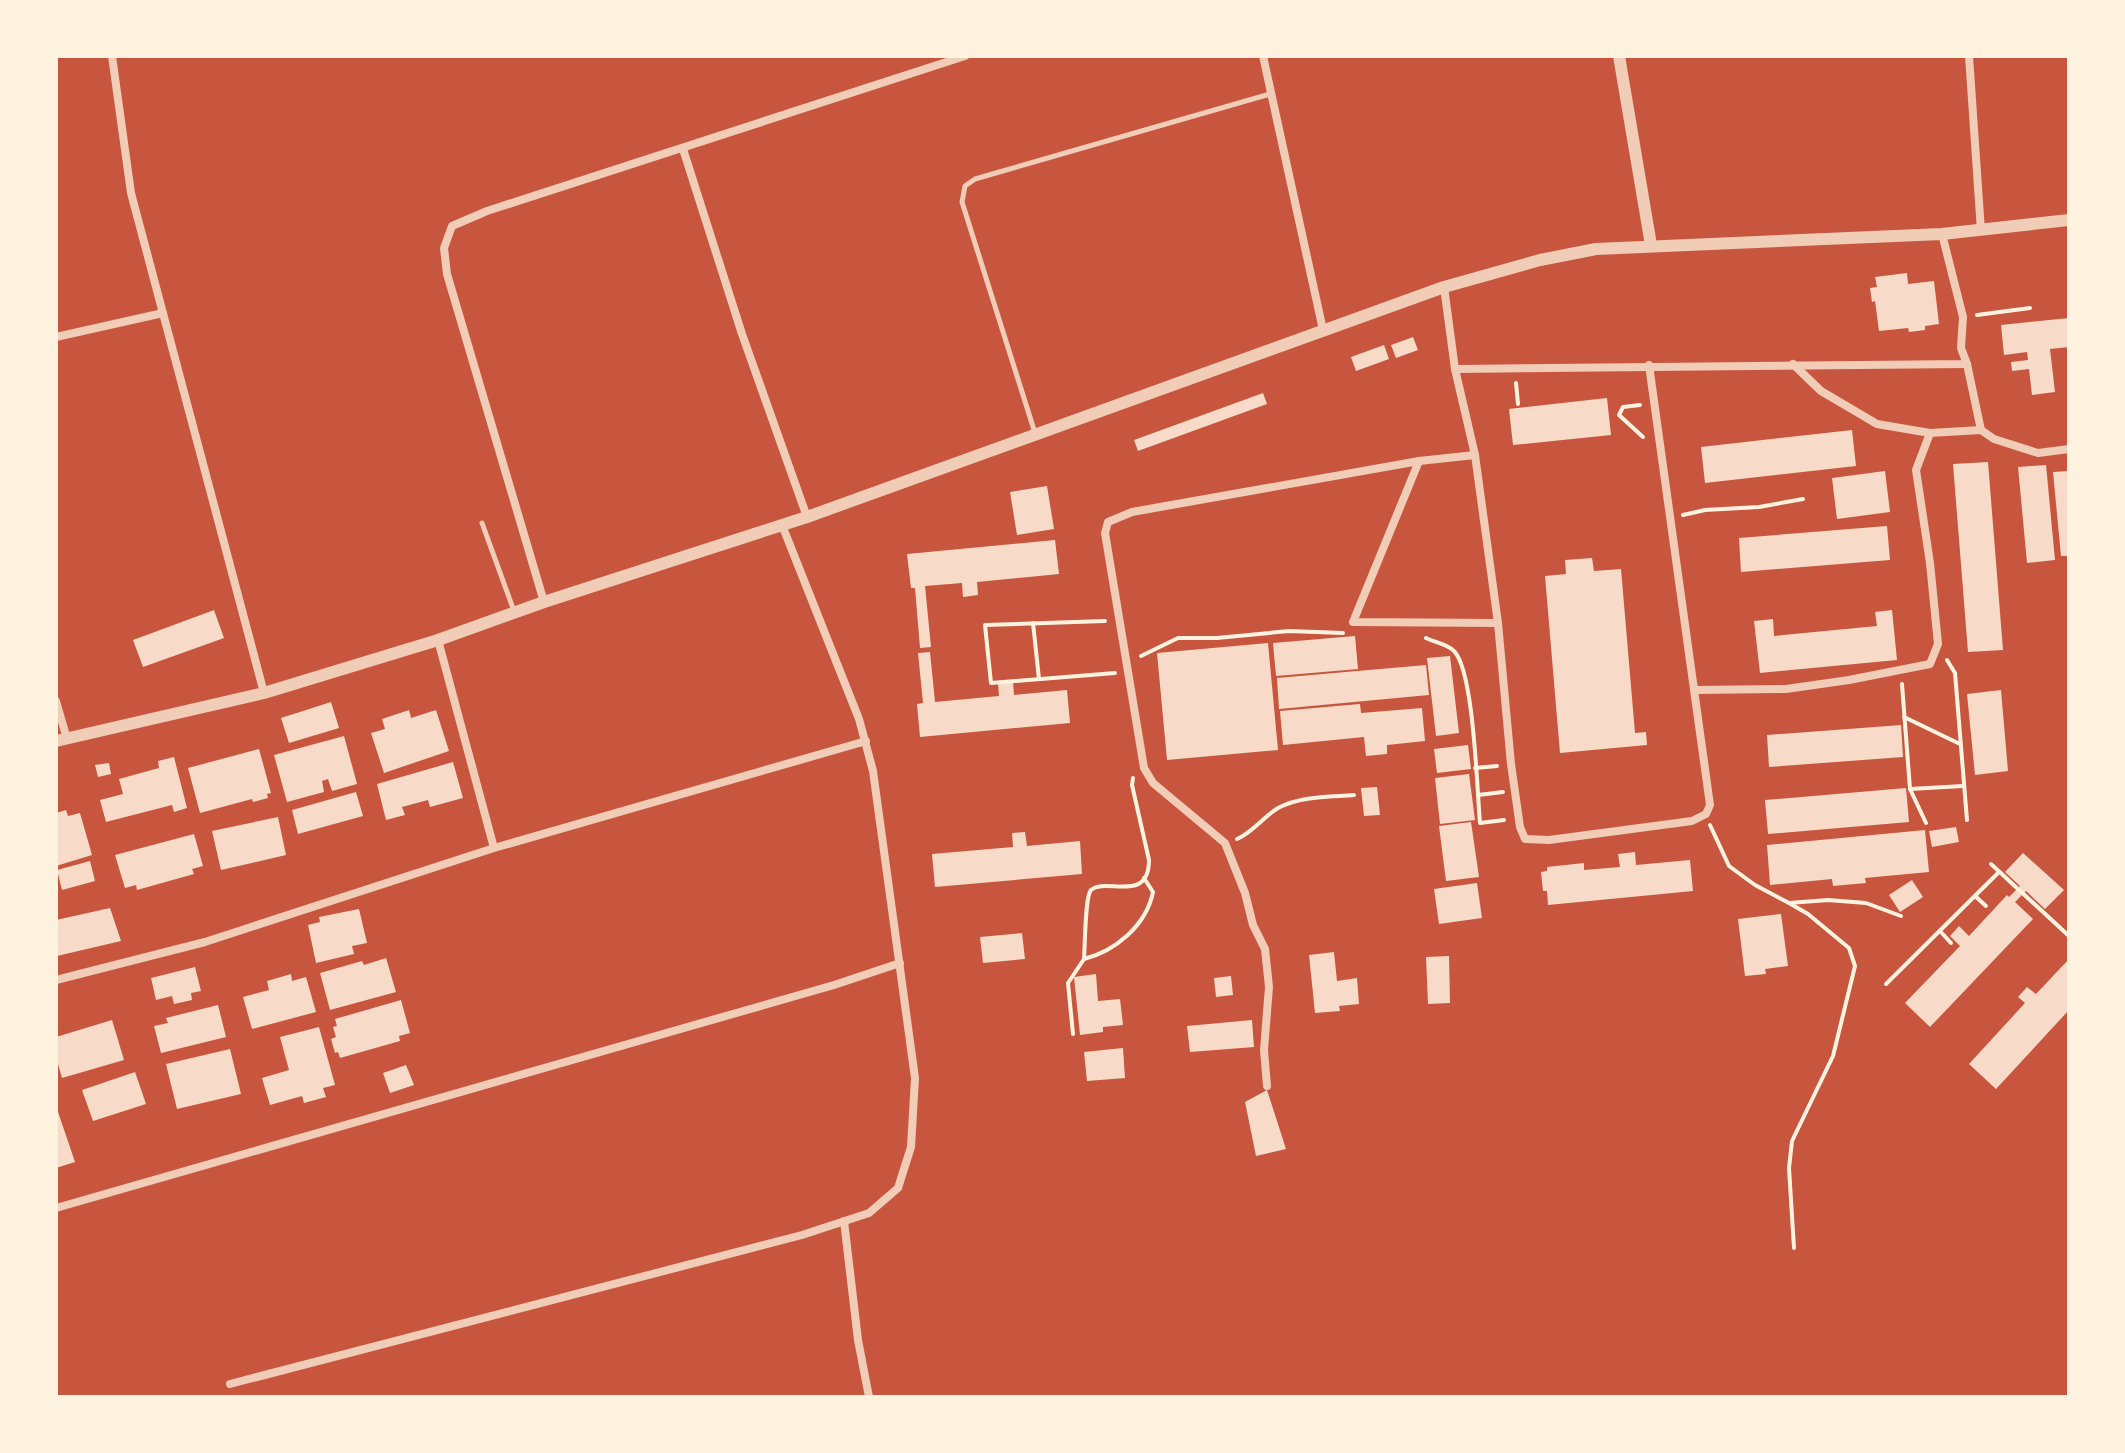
<svg xmlns="http://www.w3.org/2000/svg" width="2125" height="1453" viewBox="0 0 2125 1453" font-family="Jost,sans-serif">
<style>
.building{fill:#f7dbc8}
.lines{fill:none;stroke-linecap:round;stroke-linejoin:round}
.path{stroke:#fff3e0;stroke-width:4}
.service{stroke:#f1ccb7;stroke-width:5}
.minor{stroke:#f1ccb7;stroke-width:8}
.tertiary{stroke:#f1ccb7;stroke-width:12}
</style>
<rect width="100%" height="100%" fill="#c8553d"/>
<!-- building -->
<g class="building">
<polygon points="1907,273 1908,284 1934,281 1939,324 1925,326 1925,330 1909,332 1908,328 1879,331 1875,301 1872,302 1870,288 1877,287 1875,277"/>
<polygon points="2069,318 2069,347 2050,349 2055,392 2032,395 2029,369 2012,371 2011,362 2028,360 2027,352 2004,355 2001,325"/>
<polygon points="1413,337 1418,350 1396,358 1391,345"/>
<polygon points="1384,345 1389,359 1356,371 1351,357"/>
<polygon points="1263,393 1267,404 1138,451 1134,440"/>
<polygon points="1607,398 1611,435 1513,445 1509,409"/>
<polygon points="1852,430 1856,466 1705,483 1701,447"/>
<polygon points="1988,462 2003,650 1968,652 1953,464"/>
<polygon points="2046,465 2055,560 2027,563 2018,467"/>
<polygon points="1885,471 1890,512 1837,519 1832,478"/>
<polygon points="2069,471 2069,556 2061,556 2053,472"/>
<polygon points="1047,486 1054,529 1017,535 1010,492"/>
<polygon points="1887,526 1890,560 1741,572 1739,538"/>
<polygon points="1055,540 1059,574 977,582 978,595 963,597 962,583 925,586 931,647 920,648 915,588 911,588 907,554"/>
<polygon points="1592,558 1594,571 1621,569 1635,733 1646,732 1647,745 1560,753 1545,576 1566,574 1565,560"/>
<polygon points="214,610 224,638 143,667 133,640"/>
<polygon points="1892,610 1897,660 1760,673 1754,621 1773,619 1774,636 1877,626 1875,612"/>
<polygon points="1355,636 1358,669 1276,676 1273,643"/>
<polygon points="1268,643 1278,750 1167,760 1157,653"/>
<polygon points="930,652 935,702 999,696 998,683 1013,682 1014,695 1067,690 1070,723 920,737 917,704 923,703 918,653"/>
<polygon points="1450,656 1459,733 1436,736 1427,658"/>
<polygon points="1426,665 1429,695 1279,709 1277,678"/>
<polygon points="2001,690 2008,771 1975,775 1967,694"/>
<polygon points="331,702 339,728 289,743 281,718"/>
<polygon points="1360,704 1361,713 1422,708 1425,741 1387,745 1387,754 1366,756 1364,737 1283,745 1280,711"/>
<polygon points="409,710 411,718 436,710 449,751 384,773 371,733 385,729 382,719"/>
<polygon points="1901,725 1903,757 1769,767 1767,735"/>
<polygon points="344,736 357,784 332,791 328,779 322,781 324,792 287,802 274,755"/>
<polygon points="1468,745 1471,769 1437,773 1434,749"/>
<polygon points="259,749 271,793 267,794 268,798 253,802 252,799 200,813 188,768"/>
<polygon points="174,757 187,808 174,812 172,805 106,822 100,800 123,794 119,779 159,768 158,761"/>
<polygon points="453,762 463,798 430,807 428,800 402,807 405,815 386,820 377,784"/>
<polygon points="109,763 111,774 98,777 95,765"/>
<polygon points="1469,774 1475,820 1440,824 1435,778"/>
<polygon points="1377,787 1380,815 1364,816 1361,788"/>
<polygon points="1906,788 1909,822 1768,834 1765,800"/>
<polygon points="356,792 363,816 298,834 292,810"/>
<polygon points="66,810 68,816 80,813 92,855 56,866 56,813"/>
<polygon points="278,817 286,855 221,870 212,831"/>
<polygon points="1471,822 1479,877 1446,881 1439,826"/>
<polygon points="1956,827 1959,842 1932,847 1929,831"/>
<polygon points="1925,830 1929,872 1865,878 1866,883 1833,886 1832,879 1770,885 1767,845"/>
<polygon points="1025,832 1027,846 1080,841 1082,874 935,887 932,854 1013,847 1012,833"/>
<polygon points="194,834 203,866 192,869 194,874 137,890 136,885 125,888 115,855"/>
<polygon points="1635,852 1636,865 1690,860 1693,891 1548,905 1547,891 1543,891 1541,872 1547,871 1547,867 1584,863 1584,870 1620,867 1618,854"/>
<polygon points="2023,853 2064,890 2045,909 2026,891 2015,902 2033,919 1930,1027 1905,1003 1960,946 1950,936 1959,926 1969,936 2007,895 2009,897 2020,886 2005,872"/>
<polygon points="90,861 95,881 62,890 57,870"/>
<polygon points="1912,880 1923,897 1900,912 1889,895"/>
<polygon points="1477,883 1482,918 1439,924 1434,889"/>
<polygon points="110,908 121,941 57,956 56,920"/>
<polygon points="359,909 367,943 352,946 354,954 316,963 308,925 320,922 319,917"/>
<polygon points="1781,914 1788,966 1765,969 1766,974 1745,976 1738,919"/>
<polygon points="1022,933 1025,959 983,963 980,937"/>
<polygon points="1334,952 1337,981 1357,978 1359,1004 1339,1006 1340,1011 1315,1013 1309,955"/>
<polygon points="1449,956 1450,1003 1428,1004 1426,957"/>
<polygon points="386,958 396,992 330,1010 320,973 362,961 364,965"/>
<polygon points="2069,959 2069,1010 1996,1089 1969,1064 2025,1003 2018,997 2027,987 2036,994"/>
<polygon points="195,967 201,991 191,993 192,1000 174,1004 172,996 156,1000 151,978"/>
<polygon points="291,974 292,981 306,977 316,1012 252,1029 243,997 269,990 267,981"/>
<polygon points="1096,974 1098,1001 1120,999 1123,1025 1103,1027 1103,1032 1080,1035 1074,977"/>
<polygon points="1231,976 1233,995 1216,997 1214,978"/>
<polygon points="401,1000 410,1033 399,1036 400,1041 340,1058 338,1052 335,1053 331,1039 336,1037 333,1027 337,1026 335,1019"/>
<polygon points="218,1005 226,1037 161,1053 154,1026 168,1023 166,1018"/>
<polygon points="112,1020 124,1060 62,1078 56,1057 56,1037"/>
<polygon points="1252,1020 1254,1047 1190,1052 1187,1026"/>
<polygon points="319,1027 335,1085 323,1088 326,1097 304,1103 302,1096 270,1105 262,1078 289,1070 280,1037"/>
<polygon points="1123,1048 1125,1078 1087,1081 1084,1052"/>
<polygon points="230,1049 241,1094 177,1109 166,1064"/>
<polygon points="406,1065 414,1085 390,1093 383,1073"/>
<polygon points="135,1072 146,1104 93,1121 82,1090"/>
<polygon points="1267,1090 1286,1149 1256,1156 1245,1102"/>
<polygon points="56,1106 75,1162 56,1168"/>
</g>
<g class="lines">
<!-- path -->
<g class="path">
<polyline points="1977,315 2030,308"/>
<polyline points="1516,383 1518,404"/>
<polyline points="1640,405 1623,407 1619,415 1643,437"/>
<polyline points="1683,515 1705,510 1759,507 1803,499"/>
<polyline points="1105,621 985,625 991,683 1115,673"/>
<polyline points="1033,623 1039,679"/>
<path d="M1426,638c8,4 23,7 28,13 20,20 23,140 26,172l24,-3"/>
<polyline points="1141,656 1178,638 1217,638 1289,631 1343,633"/>
<polyline points="1947,660 1955,673 1967,820"/>
<polyline points="1902,684 1910,789 1926,823"/>
<polyline points="1904,717 1960,744"/>
<polyline points="1475,768 1497,766"/>
<polyline points="1910,789 1963,786"/>
<polyline points="1478,795 1503,792"/>
<polyline points="1710,825 1729,866 1755,885 1789,903 1828,900 1866,903 1901,916"/>
<path d="M1237,839c16,-7 26,-22 41,-31 23,-12 51,-11 76,-13"/>
<polyline points="1991,864 2069,936"/>
<polyline points="1975,896 1986,906"/>
<polyline points="1789,903 1808,914 1849,948 1855,966 1833,1056 1792,1141 1789,1168 1794,1248"/>
<polyline points="1940,931 1951,943"/>
<path d="M1084,959c1,-12 1,-63 7,-69 15,-13 58,14 58,-30l-17,-75 1,-7"/>
<polyline points="1886,984 1999,872"/>
<path d="M1073,1034l-5,-51 16,-24c31,-8 62,-33 69,-67l-9,-14"/>
</g>
<!-- service -->
<g class="service">
<polyline points="1035,433 962,202 965,186 975,179 1270,94"/>
<polyline points="482,523 514,611"/>
</g>
<!-- minor -->
<g class="minor">
<polyline points="112,56 131,193 264,693"/>
<polyline points="1263,56 1323,330"/>
<polyline points="1969,56 1981,231"/>
<polyline points="683,149 742,334 807,517"/>
<polyline points="1444,287 1455,369 1475,455 1498,623 1511,764 1520,827 1525,839 1549,840 1692,821 1706,814 1710,805 1649,365"/>
<polyline points="56,337 163,313"/>
<polyline points="1793,364 1821,391 1877,424 1930,433"/>
<polyline points="1967,364 1981,430 1994,439 2038,453 2069,449"/>
<polyline points="1455,369 1967,364 1961,348 1963,317 1942,234"/>
<polyline points="1419,461 1353,622 1498,623"/>
<polyline points="544,602 447,274 444,248 452,226 487,211 965,56"/>
<polyline points="438,640 494,848"/>
<polyline points="1695,690 1786,689 1849,680 1930,664 1938,644 1930,563 1916,470 1930,433 1981,430"/>
<polyline points="56,701 67,739"/>
<polyline points="56,980 205,942 494,848 866,741"/>
<polyline points="1267,1086 1264,1050 1269,987 1265,949 1253,925 1245,893 1225,843 1153,783 1144,768 1105,533 1108,522 1132,512 1419,461 1475,455"/>
<polyline points="56,1208 834,985 900,963"/>
<polyline points="844,1221 858,1340 869,1397"/>
<polyline points="230,1384 802,1235 869,1213 898,1188 911,1147 915,1078 873,771 859,719 782,525"/>
</g>
<!-- tertiary -->
<g class="tertiary">
<polyline points="1619,56 1651,245"/>
<polyline points="56,741 264,693 438,640 544,602 807,517 1444,287 1540,260 1596,249 1942,234 2069,220"/>
</g>
</g>
<!-- border -->
<rect width="2125" height="1453" fill="none" stroke="#fff3e0" stroke-width="116"/>
</svg>
